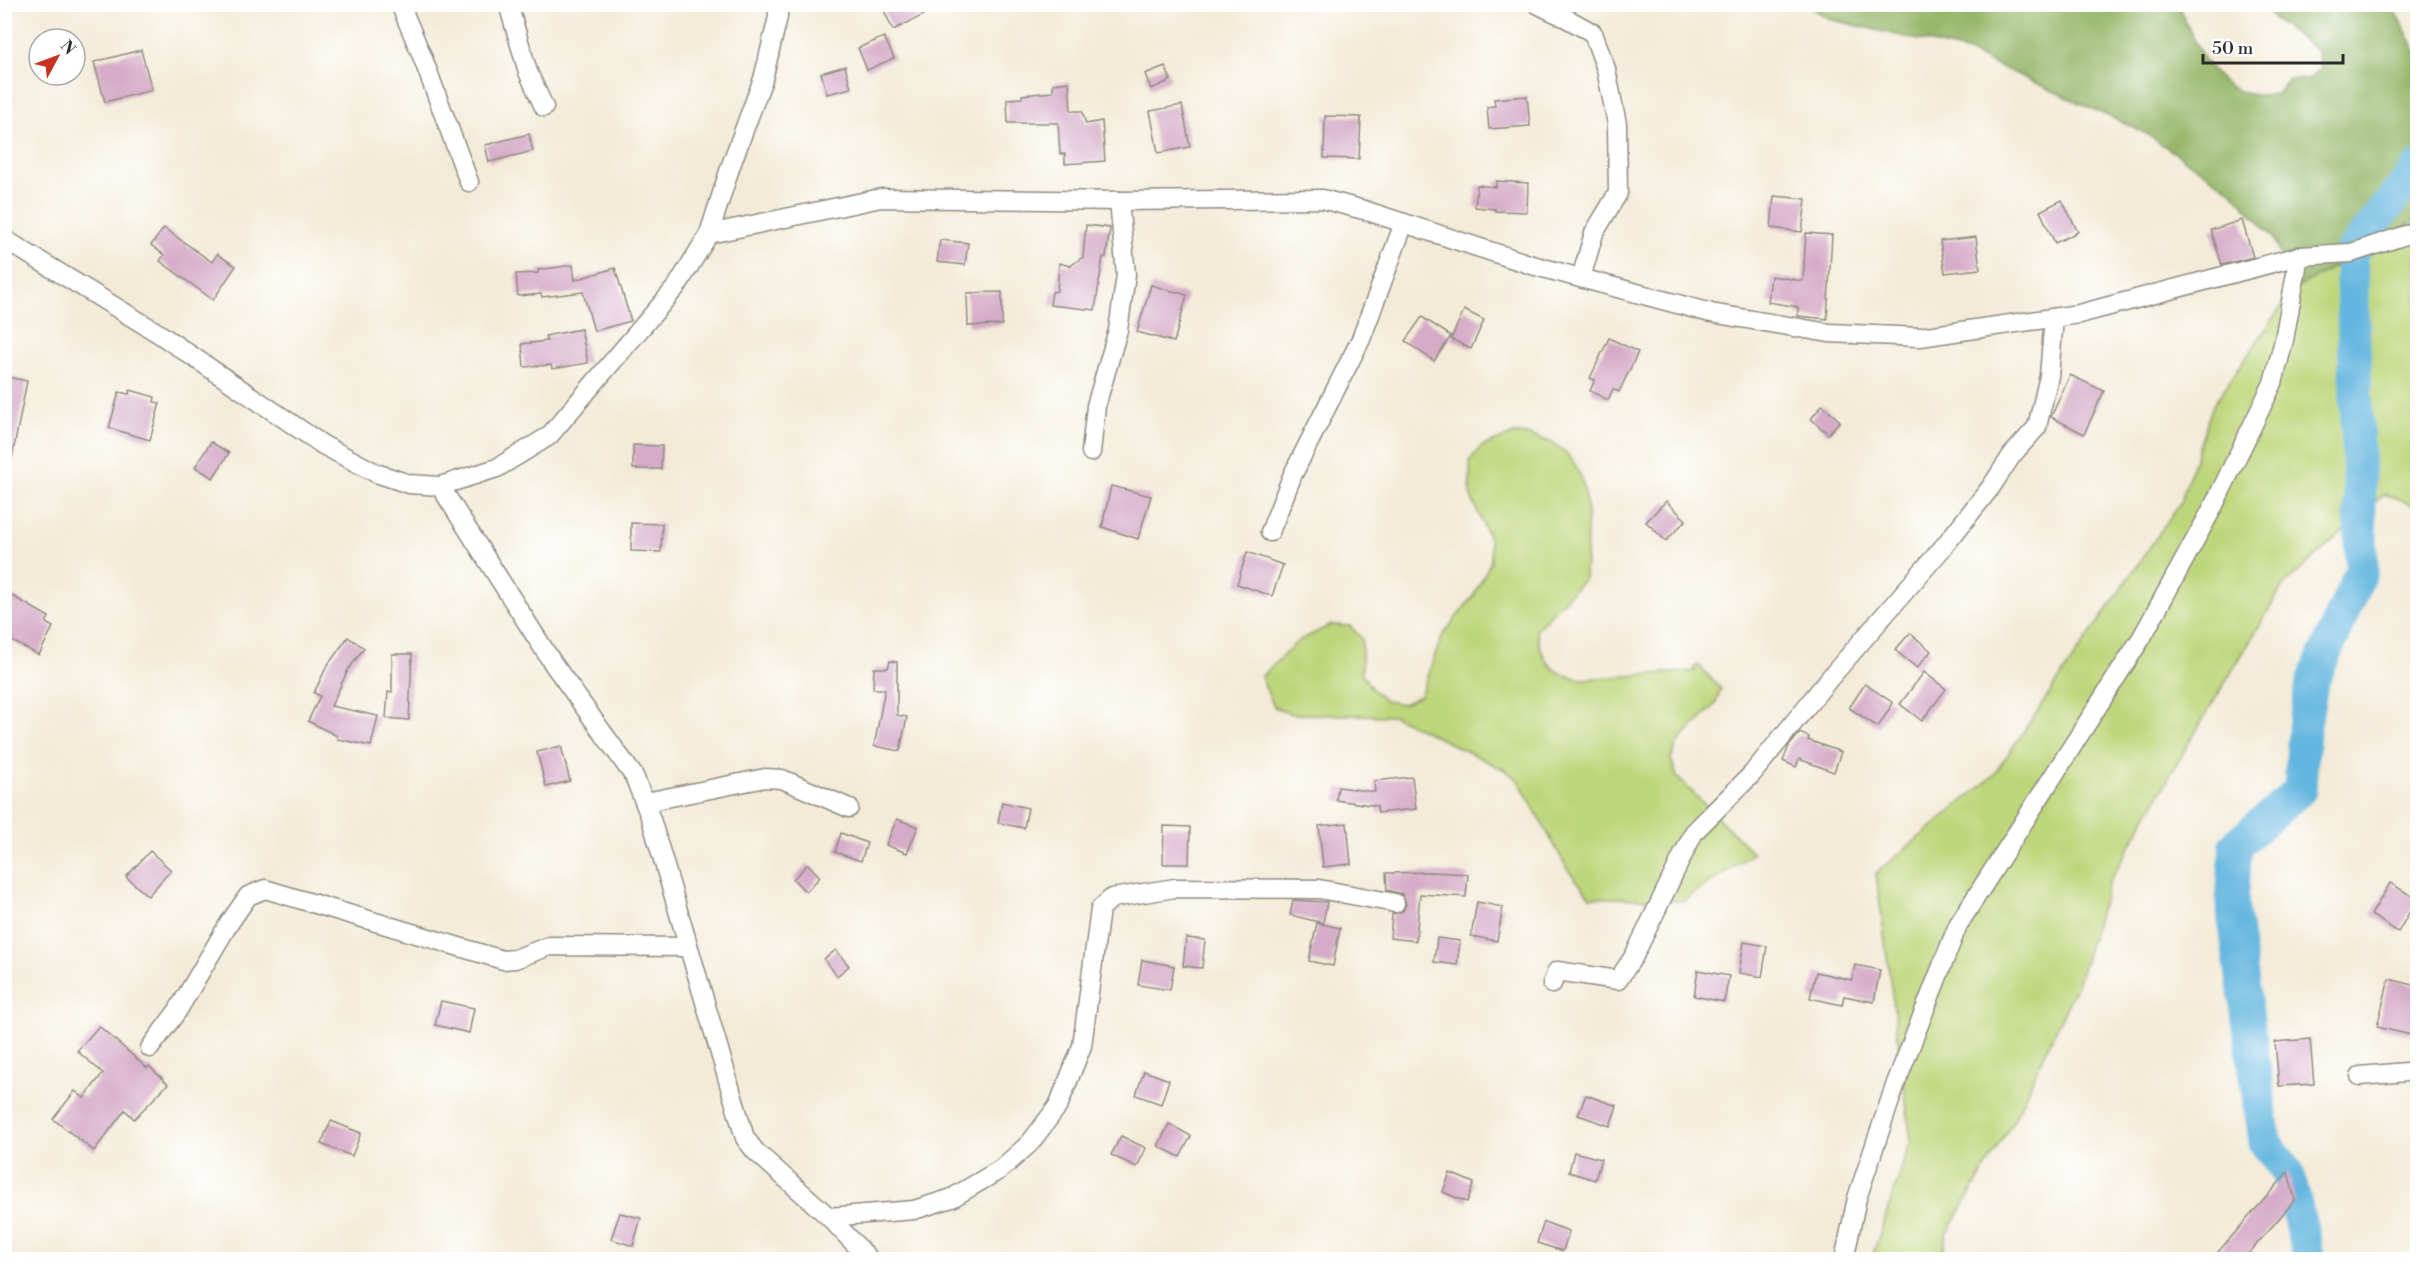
<svg xmlns="http://www.w3.org/2000/svg" width="2422" height="1264" viewBox="0 0 2422 1264" font-family="'Libre Bodoni',serif">
<style>
.green{fill:#bed67a;stroke:#748052;stroke-width:1.5}
.forest{fill:#96b76a;stroke:#60714a;stroke-width:1.5}
.lines{fill:none;stroke-linecap:round;stroke-linejoin:round}
.river{stroke:#64b6df;stroke-width:33}
.building{fill:#d5abc7}
.minor-casing{stroke:#8f8b81;stroke-width:21}
.minor{stroke:#fff;stroke-width:18}
</style>
<rect width="100%" height="100%" fill="#fff"/>
<filter id="ink" filterUnits="userSpaceOnUse"><feTurbulence type="fractalNoise" baseFrequency=".0167" numOctaves="2"/><feDisplacementMap in="SourceGraphic" scale="12" xChannelSelector="R" yChannelSelector="G"/><feConvolveMatrix kernelMatrix="1 2 1 2 8 2 1 2 1" color-interpolation-filters="sRGB"/></filter>
<filter id="wash" filterUnits="userSpaceOnUse"><feTurbulence type="fractalNoise" baseFrequency=".008" numOctaves="4" result="noise"/><feDisplacementMap in="SourceGraphic" scale="24" xChannelSelector="R" yChannelSelector="G"/><feGaussianBlur stdDeviation="1.35" result="paint"/><feColorMatrix in="noise" values="0 0 0 0 0 0 0 0 0 0 0 0 0 0 0 0 0 1.4 0 .05"/><feComposite in="paint" operator="in"/></filter>
<g filter="url(#wash)">
<rect width="100%" height="100%" fill="#f3ebd7"/>
<!-- green -->
<g class="green">
<polygon points="2417,219 2417,507 2384,494 2283,586 2190,741 2109,882 2078,982 2015,1118 1946,1235 1941,1259 1871,1260 1911,1140 1876,873 1993,776 2180,503 2213,405 2293,290"/>
<path d="M1514,434c86,4 74,81 71,144l-49,52c5,30 15,45 46,49l114,-8 -3,-3 5,-3 23,24 -6,16 -37,37 -7,17 6,18 76,76 -70,48 -93,-4 -22,-27 -50,-90 -13,-10 -111,-54 -103,-2 -17,-7 -13,-30 37,-36 33,-16 19,1 12,13v35l10,15 14,12 17,3 17,-8 22,-60 32,-41 17,-34 -1,-20 -20,-47v-34l11,-13z"/>
</g>
<!-- forest -->
<path class="forest" d="M2048,4l19,5 5,-5 106,1c21,45 38,100 99,89l12,-15 19,1 13,-12 -3,-16 -46,-35 -10,-12h123l12,10 20,38v166l-124,71 -19,-51 -41,-47 -88,-59 -179,-82 -137,-32 -21,-14z"/>
<g class="lines">
<!-- river -->
<polyline class="river" points="2309,1260 2288,1172 2265,1142 2232,904 2236,845 2300,790 2304,730 2312,683 2362,569 2351,253 2418,168"/>
</g>
<g id="blocks">
<!-- building -->
<g class="building">
<polygon points="881,4 919,4 924,15 893,30"/>
<polygon points="884,37 894,58 867,70 858,48"/>
<polygon points="141,50 152,90 105,102 94,62"/>
<polygon points="845,66 851,88 827,94 821,73"/>
<polygon points="1165,66 1171,80 1151,89 1145,74"/>
<polygon points="1069,82 1071,111 1082,111 1086,124 1102,121 1105,161 1065,164 1065,154 1060,154 1058,123 1008,123 1007,99 1022,98 1022,95 1053,92 1053,84"/>
<polygon points="1527,96 1530,126 1489,129 1487,107 1495,106 1494,99"/>
<polygon points="1182,105 1190,147 1158,153 1150,111"/>
<polygon points="1325,116 1361,117 1359,159 1324,158"/>
<polygon points="529,134 533,151 489,162 485,145"/>
<polygon points="1496,181 1528,183 1527,212 1495,211 1495,209 1475,207 1477,185 1496,187"/>
<polygon points="1774,196 1806,199 1802,232 1771,228"/>
<polygon points="2062,200 2078,232 2055,243 2040,211"/>
<polygon points="2242,220 2253,257 2222,265 2211,230"/>
<polygon points="1086,225 1110,228 1106,257 1103,257 1095,310 1050,305 1052,292 1057,291 1059,263 1070,266 1083,257"/>
<polygon points="164,228 212,262 217,254 236,266 213,300 160,261 164,255 151,245"/>
<polygon points="1806,233 1832,235 1827,319 1798,316 1798,307 1768,302 1771,276 1803,281"/>
<polygon points="1976,237 1980,269 1945,273 1940,241"/>
<polygon points="940,240 968,243 965,265 937,262"/>
<polygon points="573,265 575,280 615,268 631,321 594,331 583,292 542,297 541,294 518,296 516,274 538,273 538,270"/>
<polygon points="1151,285 1187,295 1174,342 1137,332"/>
<polygon points="1002,292 1002,325 968,326 967,293"/>
<polygon points="1464,310 1484,320 1471,349 1451,339"/>
<polygon points="1422,317 1451,336 1434,361 1405,341"/>
<polygon points="581,329 588,363 552,369 551,365 524,367 522,344 547,341 545,336"/>
<polygon points="1609,338 1638,352 1619,392 1613,389 1608,400 1590,391 1595,380 1590,378"/>
<polygon points="2070,375 2104,391 2084,434 2051,417"/>
<polygon points="4,376 27,381 10,468 4,467"/>
<polygon points="130,390 155,397 154,402 160,403 150,440 109,428 119,392 129,394"/>
<polygon points="1822,405 1840,421 1828,434 1811,419"/>
<polygon points="211,442 229,453 213,478 195,467"/>
<polygon points="633,445 662,446 661,469 633,469"/>
<polygon points="1111,486 1151,496 1138,539 1102,527"/>
<polygon points="1666,501 1686,520 1666,541 1646,522"/>
<polygon points="631,523 662,524 661,552 631,551"/>
<polygon points="1247,552 1283,565 1272,596 1237,584"/>
<polygon points="4,591 49,617 46,623 53,627 39,655 4,637"/>
<polygon points="1910,633 1931,651 1917,668 1895,650"/>
<polygon points="348,637 364,648 348,670 331,706 378,716 371,746 337,739 337,736 308,721 320,696 314,693 327,666"/>
<polygon points="392,654 412,654 409,720 386,718 388,692 392,692"/>
<polygon points="890,661 897,662 897,715 907,717 900,751 874,746 885,689 873,689 874,668 888,668"/>
<polygon points="1924,672 1946,689 1922,721 1900,704"/>
<polygon points="1865,684 1893,703 1878,727 1849,708"/>
<polygon points="1800,733 1809,737 1808,740 1841,752 1834,772 1799,759 1796,767 1783,761 1789,746"/>
<polygon points="561,746 570,781 546,787 537,752"/>
<polygon points="1412,777 1416,809 1378,813 1377,806 1336,800 1338,787 1375,792 1374,781"/>
<polygon points="1002,802 1028,808 1024,828 998,823"/>
<polygon points="897,819 918,827 907,853 886,845"/>
<polygon points="1347,823 1351,864 1323,867 1319,826"/>
<polygon points="1164,826 1190,827 1189,864 1163,864"/>
<polygon points="841,833 867,843 861,861 835,852"/>
<polygon points="150,851 171,870 148,896 126,877"/>
<polygon points="808,864 820,877 806,892 793,879"/>
<polygon points="1431,872 1468,874 1466,897 1420,894 1416,941 1390,938 1392,914 1403,911 1406,904 1402,894 1387,890 1386,873"/>
<polygon points="2390,883 2417,899 2398,932 2371,915"/>
<polygon points="1293,900 1327,902 1323,923 1290,915"/>
<polygon points="1477,902 1503,907 1497,941 1471,936"/>
<polygon points="1317,923 1340,928 1333,966 1309,961"/>
<polygon points="1186,938 1205,940 1202,968 1183,966"/>
<polygon points="1437,938 1460,941 1457,965 1434,962"/>
<polygon points="1744,942 1767,946 1762,977 1739,973"/>
<polygon points="836,950 849,966 837,976 824,959"/>
<polygon points="1142,960 1174,966 1170,990 1138,985"/>
<polygon points="1855,965 1880,970 1874,1002 1844,996 1842,1005 1810,998 1816,972 1852,980"/>
<polygon points="1698,970 1729,976 1724,1002 1694,996"/>
<polygon points="2389,979 2418,986 2418,1009 2411,1035 2377,1027"/>
<polygon points="441,1001 474,1008 469,1033 435,1025"/>
<polygon points="99,1026 147,1068 149,1066 168,1084 134,1119 125,1110 94,1151 53,1119 75,1091 84,1098 103,1073 77,1051"/>
<polygon points="2310,1039 2314,1084 2279,1086 2275,1042"/>
<polygon points="1144,1071 1169,1080 1161,1104 1136,1095"/>
<polygon points="1586,1095 1617,1106 1610,1126 1578,1115"/>
<polygon points="331,1121 361,1133 352,1156 321,1144"/>
<polygon points="1169,1124 1191,1136 1180,1157 1158,1146"/>
<polygon points="1121,1136 1146,1148 1137,1167 1111,1155"/>
<polygon points="1574,1152 1601,1159 1595,1180 1569,1172"/>
<polygon points="2288,1172 2295,1200 2243,1260 2211,1260"/>
<polygon points="1450,1173 1474,1183 1467,1202 1443,1192"/>
<polygon points="620,1213 641,1218 633,1246 611,1239"/>
<polygon points="1544,1222 1569,1231 1563,1251 1537,1243"/>
</g>
</g>
</g>
<g filter="url(#ink)">
<use href="#blocks" fill-opacity="0" stroke="#8f8b81" stroke-width="1.5"/>
<g class="lines">
<defs>
<g id="minor">
<polyline points="400,4 422,56 469,182"/>
<polyline points="508,4 528,72 544,107"/>
<polyline points="1537,4 1566,18 1593,33 1606,69 1617,124 1618,193 1594,233 1581,278"/>
<polyline points="709,234 881,198 1119,201 1322,199 1364,210 1532,265 1711,313 1829,333 1920,337 2079,314 2299,256 2351,253 2418,231"/>
<polyline points="4,239 158,333 323,445 376,473 409,484 440,486 497,468 549,436 677,286 709,234 731,165 763,79 778,17 778,4"/>
<polyline points="1091,452 1096,406 1118,330 1126,275 1119,201"/>
<polyline points="440,486 554,665 634,776 651,819 745,1138 755,1151 829,1217 870,1260"/>
<polyline points="1270,532 1293,474 1361,339 1404,223"/>
<polyline points="646,802 765,778 782,779 849,808"/>
<polyline points="1552,984 1557,971 1618,980 1634,956 1694,832 1752,774 1829,679 1945,545 1991,487 2012,455 2037,427 2049,376 2054,318"/>
<polyline points="150,1048 178,1010 228,925 248,896 265,889 503,960 515,959 549,946 688,947"/>
<polyline points="2360,1076 2418,1071"/>
<polyline points="829,1217 914,1210 952,1198 1001,1169 1030,1143 1058,1106 1082,1046 1100,909 1112,898 1175,888 1319,889 1395,903"/>
<polyline points="1844,1260 1857,1198 1896,1083 1958,925 2142,637 2212,509 2273,383 2284,340 2299,256"/>
</g>
</defs>
<!-- minor casing -->
<use href="#minor" class="minor-casing"/>
<!-- minor -->
<use href="#minor" class="minor"/>
</g>
</g>
<!-- margin -->
<rect width="2422" height="1264" fill="none" stroke="#fff" stroke-width="24"/>
<!-- north arrow -->
<g transform="translate(57 57) rotate(49)"><circle r="28" fill="#ffffff" stroke="#aaaaaa" stroke-width="1.5"/>
<path d="M0-4.5L10 22L0 15L-10 22Z" fill="#c8321e"/>
<text y="-9" font-size="16" font-weight="bold" text-anchor="middle" fill="#2b2b2b">N</text>
</g>
<!-- scale -->
<path d="M2203 54v9h140v-9" fill="none" stroke="#2b2b2b" stroke-width="3"/>
<text x="2212" y="54" font-size="18" fill="#2b2b2b" stroke="#ffffff" stroke-width="4.5" paint-order="stroke">50 m</text>
</svg>
